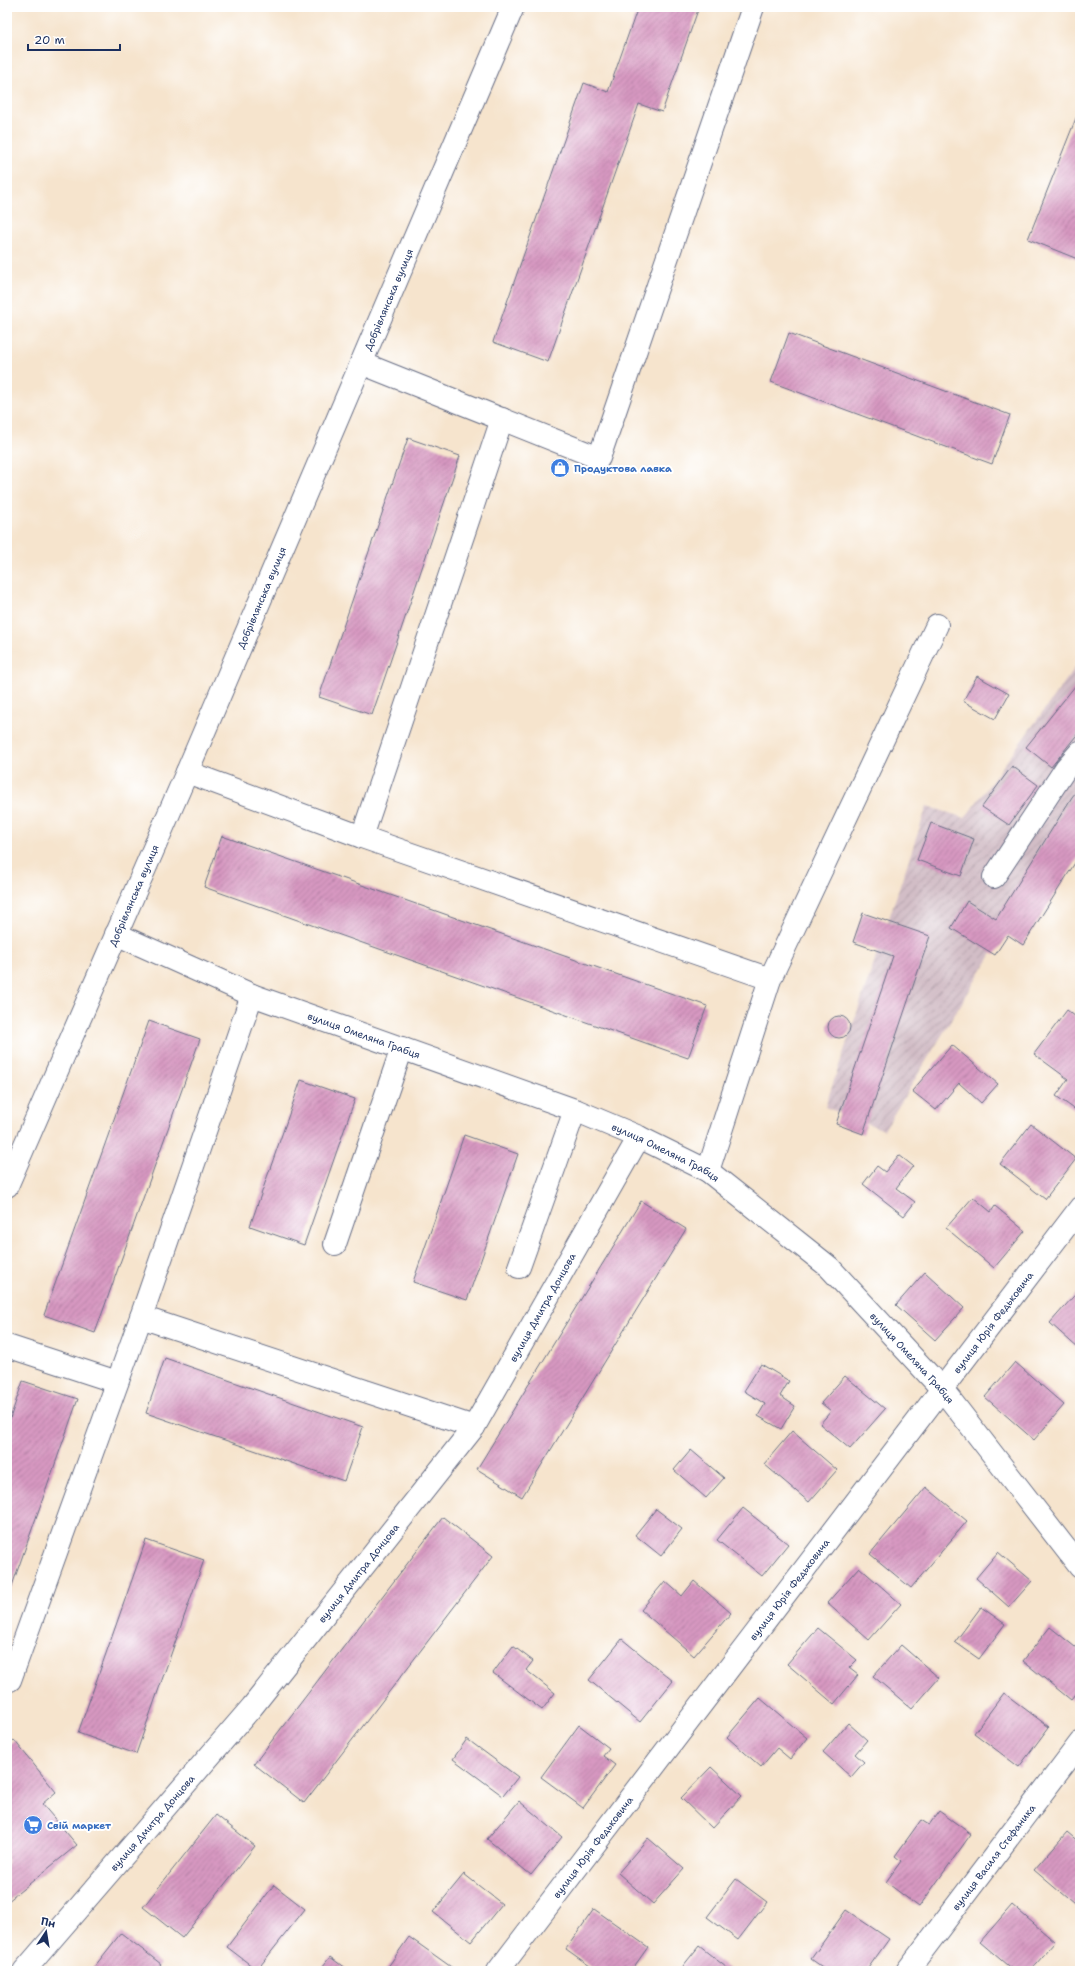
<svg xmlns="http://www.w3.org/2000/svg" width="1087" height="1978" viewBox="0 0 1087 1978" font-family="'Shantell Sans',sans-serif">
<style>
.industrial{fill:url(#industrial-furrows)}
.building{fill:url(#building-hatch)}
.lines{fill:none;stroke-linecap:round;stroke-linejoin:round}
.minor-casing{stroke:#686e85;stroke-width:24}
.minor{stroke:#fff;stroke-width:22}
.labels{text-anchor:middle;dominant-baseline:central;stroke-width:4;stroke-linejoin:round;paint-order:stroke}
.street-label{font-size:10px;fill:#1b2f5e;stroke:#fff}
.shop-label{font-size:10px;font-weight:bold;fill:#366cbe;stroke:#fff;text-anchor:start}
</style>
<defs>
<pattern id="industrial-furrows" width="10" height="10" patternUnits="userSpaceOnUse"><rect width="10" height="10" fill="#d2bdc6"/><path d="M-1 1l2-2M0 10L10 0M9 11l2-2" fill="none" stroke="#aa9aa4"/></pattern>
<pattern id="building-hatch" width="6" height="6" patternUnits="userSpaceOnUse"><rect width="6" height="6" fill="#d798c1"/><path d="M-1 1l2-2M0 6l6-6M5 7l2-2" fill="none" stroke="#ae7ca0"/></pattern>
</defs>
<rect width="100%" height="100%" fill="#fff"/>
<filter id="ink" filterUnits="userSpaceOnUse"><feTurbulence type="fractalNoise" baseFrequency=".025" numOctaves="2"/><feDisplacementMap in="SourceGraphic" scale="8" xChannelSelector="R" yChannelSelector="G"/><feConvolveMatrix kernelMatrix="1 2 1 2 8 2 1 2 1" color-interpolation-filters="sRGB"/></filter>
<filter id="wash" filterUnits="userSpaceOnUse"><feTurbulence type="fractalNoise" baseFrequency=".012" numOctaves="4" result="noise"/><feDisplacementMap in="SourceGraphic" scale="16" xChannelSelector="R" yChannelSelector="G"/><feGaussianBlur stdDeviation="0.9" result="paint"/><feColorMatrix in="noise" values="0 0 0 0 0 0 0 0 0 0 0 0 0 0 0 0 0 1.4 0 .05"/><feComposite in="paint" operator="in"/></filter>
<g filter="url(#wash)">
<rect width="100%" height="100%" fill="#f6e4cd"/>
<!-- industrial -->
<polygon class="industrial" points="1080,661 1080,847 999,942 884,1130 825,1107 927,806 965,818"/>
<g id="blocks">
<!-- building -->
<g class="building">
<polygon points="638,7 699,7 662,112 639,104 548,362 493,342 584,83 608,92"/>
<polygon points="1080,108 1080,260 1028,239"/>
<polygon points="789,333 1010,415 992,464 771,382"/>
<polygon points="408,438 460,456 372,715 319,697"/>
<polygon points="977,676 1009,694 995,719 963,701"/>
<polygon points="1080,680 1080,731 1051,767 1026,747"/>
<polygon points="1012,766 1038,785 1009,825 982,807"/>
<polygon points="1080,787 1080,855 1023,945 1008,935 995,955 951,928 967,901 996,919 1072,797"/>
<polygon points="931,823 974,839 961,876 917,860"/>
<polygon points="222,836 707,1006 688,1058 204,887"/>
<polygon points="863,913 930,936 863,1134 836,1124 893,956 853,942"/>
<polygon points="1067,1010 1080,1020 1080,1113 1056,1096 1068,1079 1034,1054"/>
<circle cx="839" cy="1027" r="11"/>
<polygon points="149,1021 200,1039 95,1333 44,1315"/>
<polygon points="952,1045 998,1084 981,1103 959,1083 936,1110 912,1091"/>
<polygon points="301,1080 355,1099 304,1245 250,1226"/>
<polygon points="1031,1124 1076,1159 1045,1199 1000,1164"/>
<polygon points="464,1135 518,1154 467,1300 413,1282"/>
<polygon points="899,1155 913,1166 896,1188 915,1202 904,1216 863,1184 877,1166 885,1172"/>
<polygon points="973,1197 991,1212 995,1206 1025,1231 994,1268 946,1228"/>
<polygon points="641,1201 686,1229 522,1497 477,1469"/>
<polygon points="925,1272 964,1308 935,1340 896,1305"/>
<polygon points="1080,1289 1080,1350 1050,1323"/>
<polygon points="165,1358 363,1427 344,1481 146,1413"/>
<polygon points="1015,1362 1064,1405 1034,1440 985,1397"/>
<polygon points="761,1364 789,1381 780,1396 795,1406 781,1429 758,1416 765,1404 744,1391"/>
<polygon points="845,1376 885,1409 850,1449 820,1424 831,1411 821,1403"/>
<polygon points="23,1381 78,1399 7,1600 7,1427"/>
<polygon points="792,1431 837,1470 809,1502 764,1464"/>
<polygon points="691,1450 724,1478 706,1498 674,1470"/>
<polygon points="926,1487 967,1521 911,1588 870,1554"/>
<polygon points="743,1508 788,1544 762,1576 717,1540"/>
<polygon points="656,1509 682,1529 661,1556 635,1535"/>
<polygon points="443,1517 493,1556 304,1803 254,1764"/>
<polygon points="146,1540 204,1560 136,1754 78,1733"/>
<polygon points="998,1552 1032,1581 1009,1607 976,1578"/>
<polygon points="859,1567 901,1604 869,1640 827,1603"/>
<polygon points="665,1581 682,1596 694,1581 731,1613 694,1656 641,1610"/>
<polygon points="981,1607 1005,1624 979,1659 955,1642"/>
<polygon points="1050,1627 1080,1651 1080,1689 1071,1700 1023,1661"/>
<polygon points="818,1628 857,1660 849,1668 858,1675 834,1704 787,1664"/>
<polygon points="622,1639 673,1681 640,1722 589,1680"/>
<polygon points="901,1645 939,1678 912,1709 873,1676"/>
<polygon points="513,1646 533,1661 526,1670 555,1693 542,1710 493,1673"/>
<polygon points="1004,1693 1049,1727 1019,1767 974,1733"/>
<polygon points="760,1698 807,1738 790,1759 777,1748 761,1767 727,1737"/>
<polygon points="848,1723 867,1740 855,1754 864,1762 851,1777 823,1752"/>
<polygon points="579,1725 609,1748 603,1756 615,1765 583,1808 541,1777"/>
<polygon points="467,1739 518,1777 503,1796 453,1759"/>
<polygon points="14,1740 56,1792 42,1804 77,1845 7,1902 7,1746"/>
<polygon points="711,1767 742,1796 712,1828 681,1798"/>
<polygon points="519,1801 562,1837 531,1875 487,1839"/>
<polygon points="939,1811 971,1834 919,1907 886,1882 901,1861 895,1856 921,1820 929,1825"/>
<polygon points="216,1815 255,1846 182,1938 143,1907"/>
<polygon points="1067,1832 1080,1843 1080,1909 1034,1870"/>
<polygon points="648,1838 684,1869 653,1904 618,1873"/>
<polygon points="464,1874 502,1904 471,1942 433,1912"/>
<polygon points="736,1879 767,1902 738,1940 707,1917"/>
<polygon points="274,1885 305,1909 257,1970 227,1947"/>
<polygon points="1012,1905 1055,1942 1030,1971 1014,1971 980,1942"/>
<polygon points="594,1909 648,1947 631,1971 597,1971 566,1949"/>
<polygon points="846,1910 889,1939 866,1971 828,1971 811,1959"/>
<polygon points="121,1933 161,1964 155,1971 91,1971"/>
<polygon points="409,1937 454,1969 452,1971 385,1971"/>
<polygon points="699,1946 731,1971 679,1971"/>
<polygon points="330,1957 349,1971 319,1971"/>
</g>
</g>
</g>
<g filter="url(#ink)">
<use href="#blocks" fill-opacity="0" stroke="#686e85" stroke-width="1"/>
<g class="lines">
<defs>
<g id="minor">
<polyline points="361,363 599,458 753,7"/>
<polyline points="502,419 362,837 770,979 708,1171"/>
<polyline points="187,772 362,837"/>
<polyline points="994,877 1066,768 1080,752"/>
<path id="s1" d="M116,934l136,61 323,115 64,27 69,34 121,96 113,122 138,178"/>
<polyline points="770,979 937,625"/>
<path id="s2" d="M7,1186l180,-414 326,-765"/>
<polyline points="335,1244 402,1048"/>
<polyline points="519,1267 575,1110"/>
<polyline points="141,1317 474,1427"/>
<polyline points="7,1346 117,1382"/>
<polyline points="10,1680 141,1317 252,995"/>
<path id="s3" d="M24,1971l228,-264 222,-280 165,-290"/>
<path id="s4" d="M498,1971l582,-763"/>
<path id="s5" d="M907,1971l173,-228"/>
</g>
</defs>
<!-- minor casing -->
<use href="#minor" class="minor-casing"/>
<!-- minor -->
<use href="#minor" class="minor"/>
</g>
</g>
<!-- icons -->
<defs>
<symbol id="shop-disc" viewBox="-11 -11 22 22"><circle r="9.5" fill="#3f7fe0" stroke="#fff"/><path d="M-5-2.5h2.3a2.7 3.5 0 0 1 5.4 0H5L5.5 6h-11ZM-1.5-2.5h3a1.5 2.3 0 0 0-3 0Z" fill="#fff"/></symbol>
<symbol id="supermarket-disc" viewBox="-11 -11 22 22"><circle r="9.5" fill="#3f7fe0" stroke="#fff"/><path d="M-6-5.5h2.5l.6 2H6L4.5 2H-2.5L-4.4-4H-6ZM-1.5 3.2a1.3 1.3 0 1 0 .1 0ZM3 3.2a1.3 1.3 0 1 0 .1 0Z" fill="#fff"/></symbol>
</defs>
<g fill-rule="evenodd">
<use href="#shop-disc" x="549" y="457" width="22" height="22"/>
<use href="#supermarket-disc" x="22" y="1814" width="22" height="22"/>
</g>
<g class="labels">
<!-- street labels -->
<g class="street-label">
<text stroke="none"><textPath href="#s2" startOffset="965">Добрівлянська вулиця</textPath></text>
<text stroke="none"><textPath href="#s2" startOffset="641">Добрівлянська вулиця</textPath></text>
<text stroke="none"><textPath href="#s2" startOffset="317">Добрівлянська вулиця</textPath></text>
<text stroke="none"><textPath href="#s1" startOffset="268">вулиця Омеляна Грабця</textPath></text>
<text stroke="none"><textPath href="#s1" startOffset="592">вулиця Омеляна Грабця</textPath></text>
<text stroke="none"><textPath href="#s3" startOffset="844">вулиця Дмитра Донцова</textPath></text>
<text stroke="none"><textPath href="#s4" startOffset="816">вулиця Юрія Федьковича</textPath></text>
<text stroke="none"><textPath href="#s1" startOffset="916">вулиця Омеляна Грабця</textPath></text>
<text stroke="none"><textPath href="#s3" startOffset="520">вулиця Дмитра Донцова</textPath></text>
<text stroke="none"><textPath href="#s4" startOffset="480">вулиця Юрія Федьковича</textPath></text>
<text stroke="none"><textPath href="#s3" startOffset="196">вулиця Дмитра Донцова</textPath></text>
<text stroke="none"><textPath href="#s4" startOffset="156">вулиця Юрія Федьковича</textPath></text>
<text stroke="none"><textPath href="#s5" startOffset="143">вулиця Василя Стефаника</textPath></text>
</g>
<!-- shop labels -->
<g class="shop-label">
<text x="574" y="468">Продуктова лавка</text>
<text x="47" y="1825">Свій маркет</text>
</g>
</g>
<!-- margin -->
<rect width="1087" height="1978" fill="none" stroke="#fff" stroke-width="24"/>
<!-- north arrow -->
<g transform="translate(46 1932) rotate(12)" stroke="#ffffff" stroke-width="3" paint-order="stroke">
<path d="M0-3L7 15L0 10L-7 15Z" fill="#1b2f5e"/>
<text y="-6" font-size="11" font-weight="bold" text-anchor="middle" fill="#1b2f5e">Пн</text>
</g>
<!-- scale -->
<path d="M28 44v6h92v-6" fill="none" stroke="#1b2f5e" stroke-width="2"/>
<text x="34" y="44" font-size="12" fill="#1b2f5e" stroke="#ffffff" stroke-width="3" paint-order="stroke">20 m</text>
</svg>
